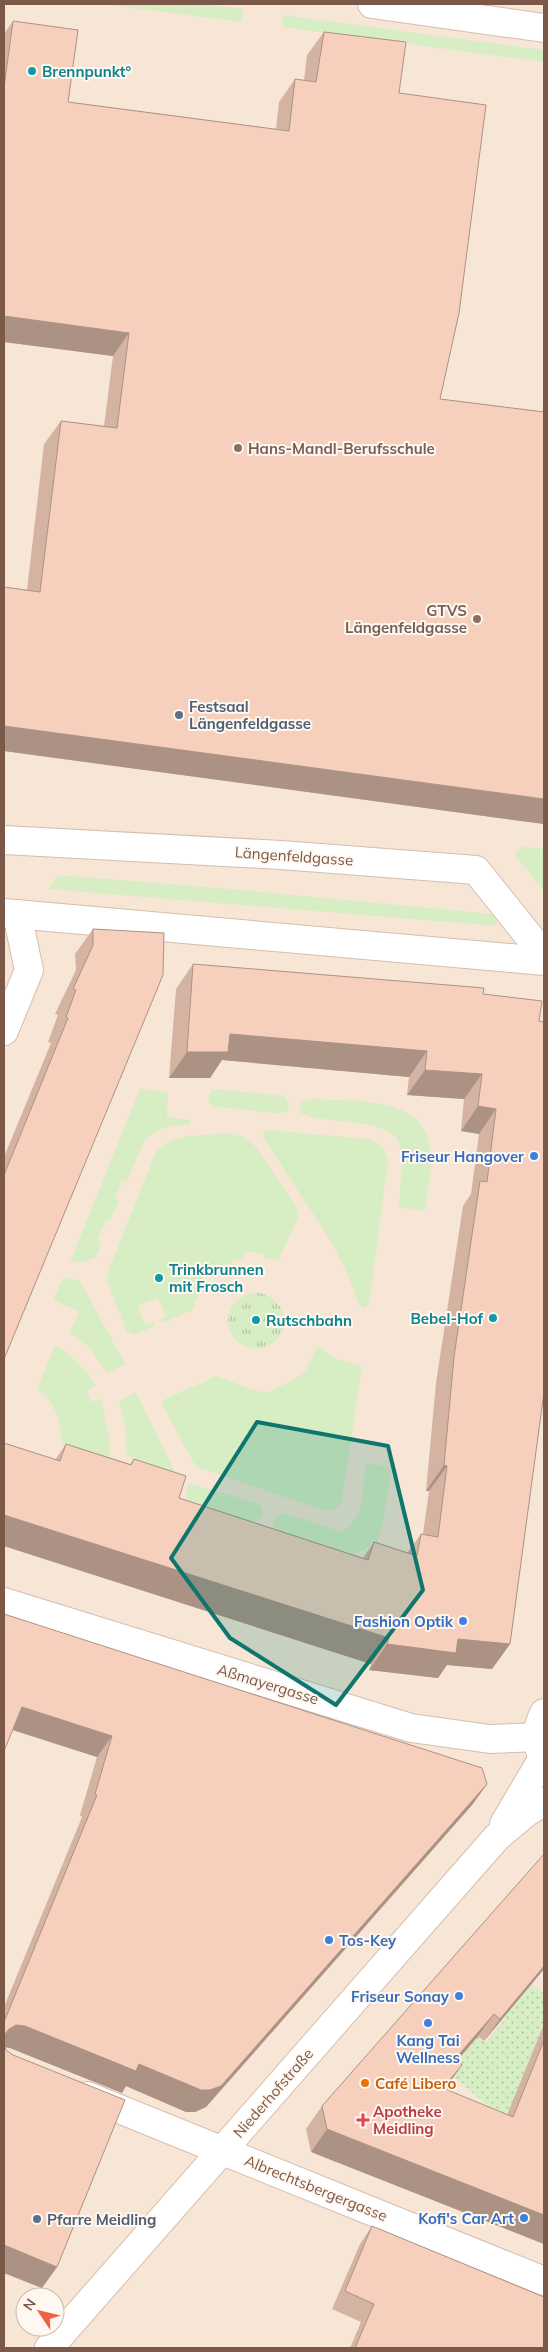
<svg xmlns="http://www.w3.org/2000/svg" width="548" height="2352" viewBox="0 0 548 2352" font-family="Mulish,sans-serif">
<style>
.residential{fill:#f7e6d5;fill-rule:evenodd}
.grass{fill:#d7eec4}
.park{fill:url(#park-tufts)}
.garden{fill:url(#garden-dots)}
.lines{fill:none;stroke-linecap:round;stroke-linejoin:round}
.street-casing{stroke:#d4bdaf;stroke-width:30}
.secondary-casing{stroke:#d8bdab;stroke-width:30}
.street{stroke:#fff;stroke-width:28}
.secondary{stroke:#fff;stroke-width:28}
.wall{fill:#d4b3a3}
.shaded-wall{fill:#ac9284}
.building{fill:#f6d0bd;stroke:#ac9284}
.marked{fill:#0f766e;fill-opacity:0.2;stroke:#0f766e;stroke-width:4;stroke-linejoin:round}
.culture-dot{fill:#0f9aa8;stroke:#fff8f0;stroke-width:2}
.education-dot{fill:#8d6e63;stroke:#fff8f0;stroke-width:2}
.service-dot{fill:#5c6f8a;stroke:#fff8f0;stroke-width:2}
.shop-dot{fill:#3f7fe0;stroke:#fff8f0;stroke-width:2}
.food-dot{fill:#e8710a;stroke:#fff8f0;stroke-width:2}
.health-dot{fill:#e0444e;stroke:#fff8f0;stroke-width:2}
.labels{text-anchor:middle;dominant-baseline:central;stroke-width:4;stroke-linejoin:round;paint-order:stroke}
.culture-label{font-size:15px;font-weight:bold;fill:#0d838f;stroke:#fff8f0;text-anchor:start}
.education-label{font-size:15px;font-weight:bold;fill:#785e54;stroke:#fff8f0;text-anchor:start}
.service-label{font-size:15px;font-weight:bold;fill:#4e5e75;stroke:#fff8f0;text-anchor:start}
.street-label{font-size:15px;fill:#7c5849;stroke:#fff8f0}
.shop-label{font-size:15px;font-weight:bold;fill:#366cbe;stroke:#fff8f0;text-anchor:end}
.food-label{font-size:15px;font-weight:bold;fill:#c56008;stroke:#fff8f0;text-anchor:start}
.health-label{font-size:15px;font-weight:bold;fill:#be3a42;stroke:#fff8f0;text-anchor:start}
</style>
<defs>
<pattern id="park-tufts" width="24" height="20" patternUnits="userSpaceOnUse" patternTransform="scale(1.25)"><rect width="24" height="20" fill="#d7eec4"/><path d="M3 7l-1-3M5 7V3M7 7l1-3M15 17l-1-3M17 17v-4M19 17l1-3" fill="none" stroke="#b3c4a1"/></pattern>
<pattern id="garden-dots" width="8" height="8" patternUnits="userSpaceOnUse" patternTransform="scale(1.25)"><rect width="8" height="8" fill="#d7eec4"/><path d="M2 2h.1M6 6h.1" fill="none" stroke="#b3c4a1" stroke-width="1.8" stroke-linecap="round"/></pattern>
</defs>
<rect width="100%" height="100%" fill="#fef4e8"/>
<!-- residential -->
<path class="residential" d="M4,4h540v2344h-540zM25,2297h30v30h-30z"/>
<!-- grass -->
<g class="grass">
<polygon points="101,4 201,4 243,9 242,22"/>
<polygon points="283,15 544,50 544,62 282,27"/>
<polygon points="522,846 544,849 544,891 515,855"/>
<polygon points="59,875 230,889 493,914 497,926 48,889"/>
<path d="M140,1089l28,3 -1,25 24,3 -3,5c-46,0 -45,20 -61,57l-5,-2 -7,18 4,2 -9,21 -4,-1 -9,20 5,2 -6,15 -14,5h-12z"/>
<polygon points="218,1089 284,1096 290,1104 287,1111 280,1114 213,1106 209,1102 208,1097 211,1091"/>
<path d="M313,1099c47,3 120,-5 118,62 0,17 -4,34 -6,50l-26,-4c5,-67 14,-79 -60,-86 -14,-2 -26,-2 -38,-8l-2,-6 4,-6z"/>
<path d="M266,1130l102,9c13,4 17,11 20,23l-19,142 -6,4 -5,-5 -11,-30 -16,-32 -69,-105z"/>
<path d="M228,1133l15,4 12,9 42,61 1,11 -20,43 -13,-3 -1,-5 -20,-1v6l-11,3 -20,13 -5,-3 -10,12 4,4 -10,23 -30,13 -2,-4 6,-3 -8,-18 -21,8 9,20 8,-4 1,4 -21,9 -8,-4 -19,-51 2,-11 45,-113c13,-24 50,-20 74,-23z"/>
<polygon points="64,1277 80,1281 125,1364 107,1373 89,1347 70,1333 79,1311 53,1300"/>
<path d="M55,1345c18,11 30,23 41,41l-10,6 6,10 9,-3 9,44 -1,16 -47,-15c-1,-23 -6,-41 -25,-55z"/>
<polygon points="317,1346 337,1359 362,1366 342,1500 337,1508 327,1511 196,1467 162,1405 165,1399 217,1376 248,1388 266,1393 293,1380 306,1370"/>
<polygon points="136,1392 174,1470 168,1489 144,1482 150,1463 126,1455 126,1430 119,1401"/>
<path d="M366,1462l26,6 -10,59 -5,14 -15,10 -13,4 -68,-23 -9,-6 2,-7 9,-6 58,19c24,-10 22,-47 25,-70z"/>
<polygon points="188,1483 259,1504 263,1511 262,1517 255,1523 185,1501"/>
</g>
<!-- park -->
<circle class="park" cx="256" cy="1321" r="28"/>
<!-- garden -->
<polygon class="garden" points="528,1981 544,1994 544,2024 505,2121 448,2071 478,2036 486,2042 506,2018 501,2013"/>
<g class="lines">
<defs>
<g id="street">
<polyline points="372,4 544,28"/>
<polyline points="4,840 281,855 476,870 544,955"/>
<polyline points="4,1031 29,970 17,914"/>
<polyline points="4,1602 411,1728 490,1739 538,1737"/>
<polyline points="87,2096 544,2281"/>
</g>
<g id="secondary">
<polyline points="4,913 544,961"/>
<path d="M544,1713c-8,16 -8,32 0,47"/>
<polyline points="504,1824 543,1758"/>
<polyline points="49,2348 497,1837 527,1812 544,1802"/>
</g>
</defs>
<!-- street casing -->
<use href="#street" class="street-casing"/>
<!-- secondary casing -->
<use href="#secondary" class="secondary-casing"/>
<!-- street -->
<use href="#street" class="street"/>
<!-- secondary -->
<use href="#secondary" class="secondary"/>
</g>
<!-- wall -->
<g class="wall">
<polygon points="13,21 68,102 276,129 279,102 295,79 304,81 307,55 324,32 399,93 440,399 544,412 544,824 4,751 4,587 27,590 44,444 61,421 104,426 113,356 4,342 4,34"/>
<polygon points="93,929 164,933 4,1359 4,1157 51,1043 48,1042 58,1015 55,1014 76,970 75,954"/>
<polygon points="193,964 483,994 539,1021 543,1396 510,1644 492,1669 447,1665 438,1678 369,1670 371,1664 4,1546 4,1443 55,1460 66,1444 130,1464 134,1459 179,1498 363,1558 374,1542 407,1553 421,1534 423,1534 429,1491 426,1491 436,1383 463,1206 471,1194 479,1134 461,1131 464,1099 407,1095 409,1077 222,1060 210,1078 169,1078 176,989"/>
<polygon points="4,1614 487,1784 472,1805 206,2107 195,2112 186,2112 126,2086 122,2093 10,2048 5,2047 57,2267 42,2288 4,2273 4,2007 82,1817 80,1815 97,1757 12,1730"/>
<polygon points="544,1969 484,2041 478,2036 457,2061 445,2089 507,2115 544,2024 544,2244 311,2152 306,2129 322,2106"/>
<polygon points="372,2226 544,2348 350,2348 361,2322 332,2309 360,2244"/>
</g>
<!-- shaded-wall -->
<g class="shaded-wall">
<polygon points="4,316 129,333 113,356 4,342"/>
<polygon points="4,726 544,799 544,824 4,751"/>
<polygon points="230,1034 427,1051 409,1077 222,1060 210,1078 169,1078 187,1052"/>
<polygon points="425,1070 482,1074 464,1099 407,1095"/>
<polygon points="478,1106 496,1109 479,1134 461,1131"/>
<polygon points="444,1465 447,1466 429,1491 426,1491"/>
<polygon points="4,1515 389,1638 371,1664 4,1546"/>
<polygon points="458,1639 510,1644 492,1669 447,1665 438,1678 369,1670 387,1644"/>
<polygon points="22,1707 112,1736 97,1757 7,1728"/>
<polygon points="487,1784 472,1805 206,2107 195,2112 186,2112 126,2086 122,2093 10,2048 4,2047 4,2036 9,2029 16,2025 25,2026 139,2064"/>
<polygon points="544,1966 544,1969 484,2041 500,2019"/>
<polygon points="494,2014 478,2036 439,2082 455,2059"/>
<polygon points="462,2065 446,2088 427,2111 443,2088"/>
<polygon points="327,2129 544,2215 544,2244 311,2152"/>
<polygon points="4,2245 57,2267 42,2288 4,2273"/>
</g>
<!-- building -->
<g class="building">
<polygon points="13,21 78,30 68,102 289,131 295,79 316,82 324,32 406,42 399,93 486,105 459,313 440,399 544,412 544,799 4,726 4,587 40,592 61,421 117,428 129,333 4,316 4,87"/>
<polygon points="93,929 164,933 163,975 4,1359 4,1175 68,1018 66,1017 76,990 73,989 93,945"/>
<polygon points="193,964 484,988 483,994 542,1001 539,1021 544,1022 544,1392 510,1644 458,1639 456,1653 387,1644 389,1638 4,1515 4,1443 60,1461 66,1444 131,1465 134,1459 186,1476 179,1498 368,1560 374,1542 417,1556 421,1534 438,1537 447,1466 444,1465 454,1357 480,1181 487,1182 496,1109 478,1106 482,1074 425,1070 427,1051 230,1034 228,1052 187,1052"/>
<polygon points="4,1614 482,1768 487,1784 221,2086 210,2090 201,2090 139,2064 136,2071 25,2026 16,2025 9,2029 4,2035 4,2041 4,2022 97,1795 95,1794 112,1736 22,1707 4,1751"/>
<polygon points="544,1854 544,1966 500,2019 494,2014 455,2059 462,2065 443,2088 513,2117 544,2040 544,2215 327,2129 322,2106"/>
<polygon points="4,2044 6,2050 13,2055 125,2100 57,2267 4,2245"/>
<polygon points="372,2226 544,2297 544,2348 355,2348 374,2304 345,2291"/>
</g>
<!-- marked area -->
<path class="marked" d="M257,1422l131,24 35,144 -87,115 -106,-67 -59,-80z"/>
<!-- markers -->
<g class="culture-dot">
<circle cx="32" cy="71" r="5"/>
<circle cx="159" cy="1278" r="5"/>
<circle cx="493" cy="1318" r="5"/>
<circle cx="256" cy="1320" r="5"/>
</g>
<g class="education-dot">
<circle cx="238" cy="448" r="5"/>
<circle cx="477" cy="619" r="5"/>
</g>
<g class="service-dot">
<circle cx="179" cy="715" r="5"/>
<circle cx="37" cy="2219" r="5"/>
</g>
<g class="shop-dot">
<circle cx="534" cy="1156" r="5"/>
<circle cx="463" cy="1621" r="5"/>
<circle cx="329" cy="1940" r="5"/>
<circle cx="459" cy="1996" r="5"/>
<circle cx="428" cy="2023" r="5"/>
<circle cx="524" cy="2218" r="5"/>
</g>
<circle class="food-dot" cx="365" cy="2083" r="5"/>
<path class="health-dot" d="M360.5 2112.5h5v5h5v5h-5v5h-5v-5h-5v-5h5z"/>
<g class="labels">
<!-- culture labels -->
<g class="culture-label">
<text x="42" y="71">Brennpunkt°</text>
<text x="169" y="1269">Trinkbrunnen<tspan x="169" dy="17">mit Frosch</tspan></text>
<text x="483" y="1318" text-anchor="end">Bebel-Hof</text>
<text x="266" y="1320">Rutschbahn</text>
</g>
<!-- education labels -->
<g class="education-label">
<text x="248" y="448">Hans-Mandl-Berufsschule</text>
<text x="467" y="610" text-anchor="end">GTVS<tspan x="467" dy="17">Längenfeldgasse</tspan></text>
</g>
<!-- service labels -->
<g class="service-label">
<text x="189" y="706">Festsaal<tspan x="189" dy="17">Längenfeldgasse</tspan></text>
<text x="47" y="2219">Pfarre Meidling</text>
</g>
<!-- street labels -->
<g class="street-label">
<text transform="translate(294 856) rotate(4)">Längenfeldgasse</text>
<text transform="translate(268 1684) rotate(17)">Aßmayergasse</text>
<text transform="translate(273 2093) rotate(-49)">Niederhofstraße</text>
<text transform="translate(316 2188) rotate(22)">Albrechtsbergergasse</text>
</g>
<!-- shop labels -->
<g class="shop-label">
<text x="524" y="1156">Friseur Hangover</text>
<text x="453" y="1621">Fashion Optik</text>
<text x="339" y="1940" text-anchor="start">Tos-Key</text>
<text x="449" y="1996">Friseur Sonay</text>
<text x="428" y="2040" text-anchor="middle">Kang Tai<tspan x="428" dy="17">Wellness</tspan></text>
<text x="514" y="2218">Kofi's Car Art</text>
</g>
<!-- food labels -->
<g class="food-label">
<text x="375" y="2083">Café Libero</text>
</g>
<!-- health labels -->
<g class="health-label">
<text x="373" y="2111">Apotheke<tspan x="373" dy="17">Meidling</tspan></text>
</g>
</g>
<!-- border -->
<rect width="548" height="2352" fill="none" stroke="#7c5849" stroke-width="10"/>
<!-- north arrow -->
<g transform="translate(40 2312) rotate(305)"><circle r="24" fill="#fff8f0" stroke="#cbb8ad"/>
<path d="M0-4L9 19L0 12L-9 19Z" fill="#f26043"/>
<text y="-8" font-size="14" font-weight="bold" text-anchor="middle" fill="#7c5849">N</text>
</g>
</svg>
